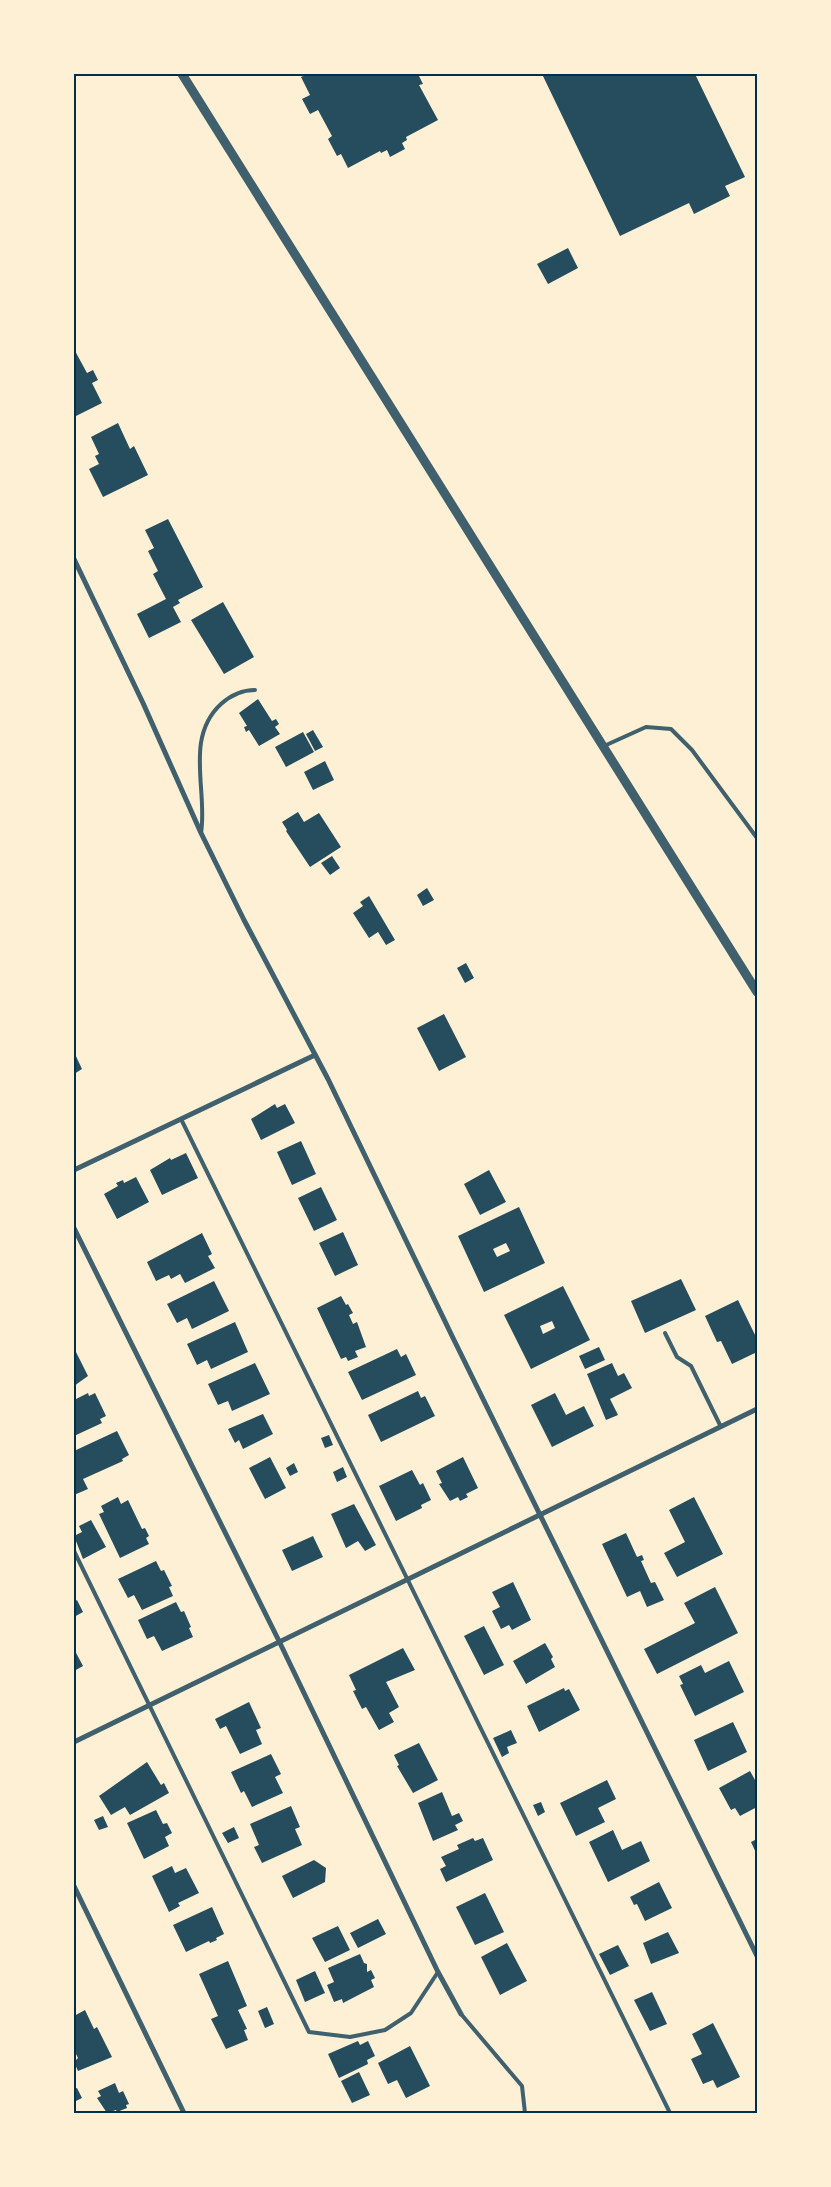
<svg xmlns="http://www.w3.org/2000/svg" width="831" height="2187" viewBox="0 0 831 2187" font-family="Mulish,sans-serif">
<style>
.building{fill:#264d5e;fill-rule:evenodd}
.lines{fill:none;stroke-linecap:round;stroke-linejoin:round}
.service{stroke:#3f606c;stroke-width:4}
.minor{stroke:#3f606c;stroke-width:5}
.tertiary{stroke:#3f606c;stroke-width:9}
.neatline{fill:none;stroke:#003049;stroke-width:2}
</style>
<rect width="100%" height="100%" fill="#fdf0d5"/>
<!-- building -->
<g class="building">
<polygon points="307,74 418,74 423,84 419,85 438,120 406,137 407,140 402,143 405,149 390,157 387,150 381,153 380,151 348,168 341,154 337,156 328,139 332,136 318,110 310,114 302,99 310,95 301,77"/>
<polygon points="542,74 695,74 745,177 725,186 730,196 694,214 689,203 620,236"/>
<polygon points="568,248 578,268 548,284 537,264"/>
<polygon points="74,349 87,373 93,370 98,380 92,383 102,403 74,417"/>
<polygon points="118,423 130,449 134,446 148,475 103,497 89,469 99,464 95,456 99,454 91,437"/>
<polygon points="168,519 203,587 178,600 180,603 173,607 181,622 149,638 137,614 166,599 153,574 158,571 148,551 154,548 145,530"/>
<polygon points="223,602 254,657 224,674 191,620"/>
<polygon points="258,699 272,721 276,719 279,724 275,727 280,734 259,746 249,730 246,732 244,727 247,726 239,713"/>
<polygon points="313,730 323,747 315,751 306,734"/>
<polygon points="303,732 314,752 286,767 275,747"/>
<polygon points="325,761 334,780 313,790 304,772"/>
<polygon points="298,812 304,822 319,813 341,847 310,867 286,831 287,830 282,822"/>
<polygon points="332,856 340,868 330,875 321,863"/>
<polygon points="427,888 434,900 423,906 417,895"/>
<polygon points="369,896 395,940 386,945 378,932 369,938 353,913 363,906 360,902"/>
<polygon points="466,963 474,978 465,983 457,968"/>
<polygon points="444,1014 466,1057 439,1071 417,1028"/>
<polygon points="74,1052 82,1069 74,1074"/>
<polygon points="275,1104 277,1108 285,1104 295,1123 261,1140 251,1119"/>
<polygon points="301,1141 316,1174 292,1185 277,1152"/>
<polygon points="186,1153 198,1178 162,1195 150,1170 170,1158 171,1160"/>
<polygon points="489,1170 506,1202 480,1215 464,1184"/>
<polygon points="136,1177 149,1202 117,1219 104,1194 118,1186 116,1183 123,1180 124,1183"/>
<polygon points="321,1187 337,1220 314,1231 298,1198"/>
<path d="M519,1207l26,56 -61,29 -26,-56zM506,1243l4,8 -13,6 -4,-8z"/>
<polygon points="343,1232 358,1265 335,1276 319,1243"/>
<polygon points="202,1233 212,1254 208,1256 215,1268 185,1283 180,1274 171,1279 169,1275 156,1281 147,1262"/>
<polygon points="681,1279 696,1310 645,1333 631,1301"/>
<polygon points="214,1281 229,1311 192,1329 187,1318 177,1323 167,1304"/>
<path d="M563,1286l27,54 -59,29 -27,-54zM552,1321l3,7 -12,6 -3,-8z"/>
<polygon points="341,1296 346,1305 348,1304 353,1313 349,1315 353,1324 357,1322 366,1347 355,1351 358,1357 348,1361 346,1357 341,1359 317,1308"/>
<polygon points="738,1300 757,1339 757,1352 732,1364 721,1341 717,1342 705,1316"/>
<polygon points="235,1322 248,1352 211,1369 207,1360 197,1365 187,1344"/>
<polygon points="599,1347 605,1360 585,1369 579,1356"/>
<polygon points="397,1349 401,1357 406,1354 416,1375 362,1400 348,1372"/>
<polygon points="76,1352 88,1376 74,1386 74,1353"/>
<polygon points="255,1363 270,1394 232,1411 228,1401 218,1405 208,1384"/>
<polygon points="612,1363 618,1376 624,1373 632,1388 610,1399 618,1415 606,1420 587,1374"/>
<polygon points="418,1391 421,1398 425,1396 435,1416 381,1442 368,1415"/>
<polygon points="88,1393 89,1396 95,1393 106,1416 100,1419 102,1423 74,1436 74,1400"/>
<polygon points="555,1393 566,1415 584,1406 594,1426 552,1447 531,1405"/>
<polygon points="263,1414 273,1434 243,1449 239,1440 235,1443 228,1429"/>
<polygon points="117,1431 129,1455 122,1459 123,1461 83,1479 88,1489 74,1495 74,1451"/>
<polygon points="329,1435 333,1445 325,1448 321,1438"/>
<polygon points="270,1457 286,1488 265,1499 249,1468"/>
<polygon points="463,1457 478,1488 466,1494 468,1497 460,1501 458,1497 450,1501 439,1484 442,1483 436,1471"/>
<polygon points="294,1463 298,1472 290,1476 286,1468"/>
<polygon points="343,1467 347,1477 337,1482 333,1472"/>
<polygon points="412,1470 420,1485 423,1483 431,1500 421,1505 422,1508 396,1521 379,1486"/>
<polygon points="118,1497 121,1504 128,1500 142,1529 145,1528 149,1536 146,1538 149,1544 120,1558 99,1514 104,1512 101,1506"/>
<polygon points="694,1497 723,1554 677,1577 664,1553 685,1542 669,1510"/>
<polygon points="354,1504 376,1545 365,1551 358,1541 346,1548 331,1514"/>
<polygon points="91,1520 106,1547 83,1559 74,1536 82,1532 79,1526"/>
<polygon points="626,1533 637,1557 642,1555 644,1560 641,1561 651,1583 655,1582 664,1600 647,1607 640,1591 627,1597 602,1544"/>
<polygon points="313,1536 323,1557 292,1571 282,1550"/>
<polygon points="156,1561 161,1571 164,1570 172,1586 169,1587 173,1596 142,1610 134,1595 128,1598 118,1579"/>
<polygon points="513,1582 531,1620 512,1630 509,1625 501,1629 492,1611 500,1607 492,1592"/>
<polygon points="715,1587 738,1633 657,1674 644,1649 695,1623 684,1603"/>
<polygon points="77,1600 83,1612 74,1617 74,1602"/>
<polygon points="176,1602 181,1612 184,1611 191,1627 189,1628 193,1637 162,1651 154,1636 147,1639 138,1620"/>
<polygon points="484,1626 504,1665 484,1675 464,1636"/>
<polygon points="545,1643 553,1657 551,1659 555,1667 526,1684 513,1661"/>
<polygon points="403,1648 415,1670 386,1682 399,1707 389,1713 394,1722 379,1730 366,1707 362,1709 353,1691 356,1690 349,1675"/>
<polygon points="74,1649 83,1666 74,1671"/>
<polygon points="729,1661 744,1692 695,1716 680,1685 683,1684 679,1676 701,1665 705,1673"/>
<polygon points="564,1688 565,1691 569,1689 580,1710 539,1732 527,1706"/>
<polygon points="249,1702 261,1728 256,1730 262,1744 240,1754 226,1726 220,1729 215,1719"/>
<polygon points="733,1722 747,1752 708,1771 694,1740"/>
<polygon points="511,1730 517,1743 507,1747 509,1753 502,1757 493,1738"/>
<polygon points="419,1743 438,1780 413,1793 397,1766 399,1765 394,1755"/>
<polygon points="271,1754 281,1774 275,1777 283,1793 252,1807 244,1791 241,1793 231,1772"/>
<polygon points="147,1762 161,1785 164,1783 169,1793 130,1815 125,1807 111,1815 99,1796"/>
<polygon points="750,1771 755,1780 757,1779 757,1807 740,1816 735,1808 731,1810 719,1788"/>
<polygon points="607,1780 616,1799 598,1808 605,1822 576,1836 560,1803"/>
<polygon points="442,1792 452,1816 459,1813 463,1821 455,1825 458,1830 433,1841 418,1803"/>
<polygon points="541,1802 545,1812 538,1816 533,1805"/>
<polygon points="291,1806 300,1827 295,1829 302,1845 262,1863 254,1847 259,1845 250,1824"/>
<polygon points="156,1810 163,1824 167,1823 172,1833 165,1837 169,1846 144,1859 127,1823"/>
<polygon points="103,1816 108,1827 99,1830 94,1820"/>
<polygon points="234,1827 239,1838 228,1843 222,1833"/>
<polygon points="613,1830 622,1850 641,1841 650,1861 608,1882 589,1842"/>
<polygon points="473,1838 475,1841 483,1838 493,1860 446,1882 440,1869 446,1866 441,1857 459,1849 457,1845"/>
<polygon points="757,1839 757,1855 751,1842"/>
<polygon points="314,1860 326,1868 325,1882 293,1898 282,1876"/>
<polygon points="172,1866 175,1873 186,1868 199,1893 178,1903 180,1906 169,1912 152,1876"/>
<polygon points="659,1882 672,1908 645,1921 637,1904 634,1905 630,1897"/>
<polygon points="485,1893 504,1932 475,1945 456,1907"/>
<polygon points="212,1907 224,1934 216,1938 217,1940 210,1943 209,1941 186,1952 173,1925"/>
<polygon points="378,1919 386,1934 358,1948 350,1933"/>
<polygon points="338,1926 350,1950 325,1962 312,1938"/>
<polygon points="668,1932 679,1953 651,1964 643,1943"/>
<polygon points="507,1943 527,1981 500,1995 481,1957"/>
<polygon points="618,1945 629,1966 610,1975 599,1954"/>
<polygon points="360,1954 364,1963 367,1964 367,1972 371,1970 375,1978 371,1980 374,1987 343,2003 342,1999 334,2002 327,1985 334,1982 328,1968"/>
<polygon points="228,1961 247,2006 238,2010 247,2029 244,2030 248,2040 226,2049 211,2019 218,2016 199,1974"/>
<polygon points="315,1971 325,1993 305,2002 296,1980"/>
<polygon points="652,1992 667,2024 650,2031 634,2000"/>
<polygon points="267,2007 274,2024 265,2028 258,2011"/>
<polygon points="85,2010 94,2029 97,2027 112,2057 78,2071 74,2062 78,2058 74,2050 74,2016"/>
<polygon points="713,2023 740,2077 717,2088 713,2080 703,2084 691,2059 702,2054 692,2034"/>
<polygon points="358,2041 360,2045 368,2041 375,2056 367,2060 368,2064 339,2078 328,2054"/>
<polygon points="410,2046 430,2086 406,2098 397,2080 388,2084 378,2063"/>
<polygon points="359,2072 370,2095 352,2103 341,2081"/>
<polygon points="115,2083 119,2093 123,2091 129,2104 126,2105 127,2108 117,2112 116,2110 107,2113 97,2098 101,2096 98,2091"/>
<polygon points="77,2088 82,2098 74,2102 74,2089"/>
</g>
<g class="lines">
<!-- service -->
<g class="service">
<polyline points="604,746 646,727 671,729 692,750 757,838"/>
<path d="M201,833c7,-42 -17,-95 20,-129 10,-9 21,-14 34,-14"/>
<polyline points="181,1119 670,2113"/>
<polyline points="665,1333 677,1357 691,1366 721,1427"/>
<polyline points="74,1551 309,2032 350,2037 385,2030 411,2013 438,1972"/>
<polyline points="461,2014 522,2086 525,2113"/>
</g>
<!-- minor -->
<g class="minor">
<polyline points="74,559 143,703 201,833 244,920 328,1079 454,1340 757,1956"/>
<polyline points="74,1170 315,1055"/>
<polyline points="74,1228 279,1641 438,1972 461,2014"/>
<polyline points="74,1742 757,1409"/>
<polyline points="74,1886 184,2113"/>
</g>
<!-- tertiary -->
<polyline class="tertiary" points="182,74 757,992"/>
</g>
<!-- border -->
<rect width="831" height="2187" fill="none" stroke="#fdf0d5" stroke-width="150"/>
<rect x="75" y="75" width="681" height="2037" class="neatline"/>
</svg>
